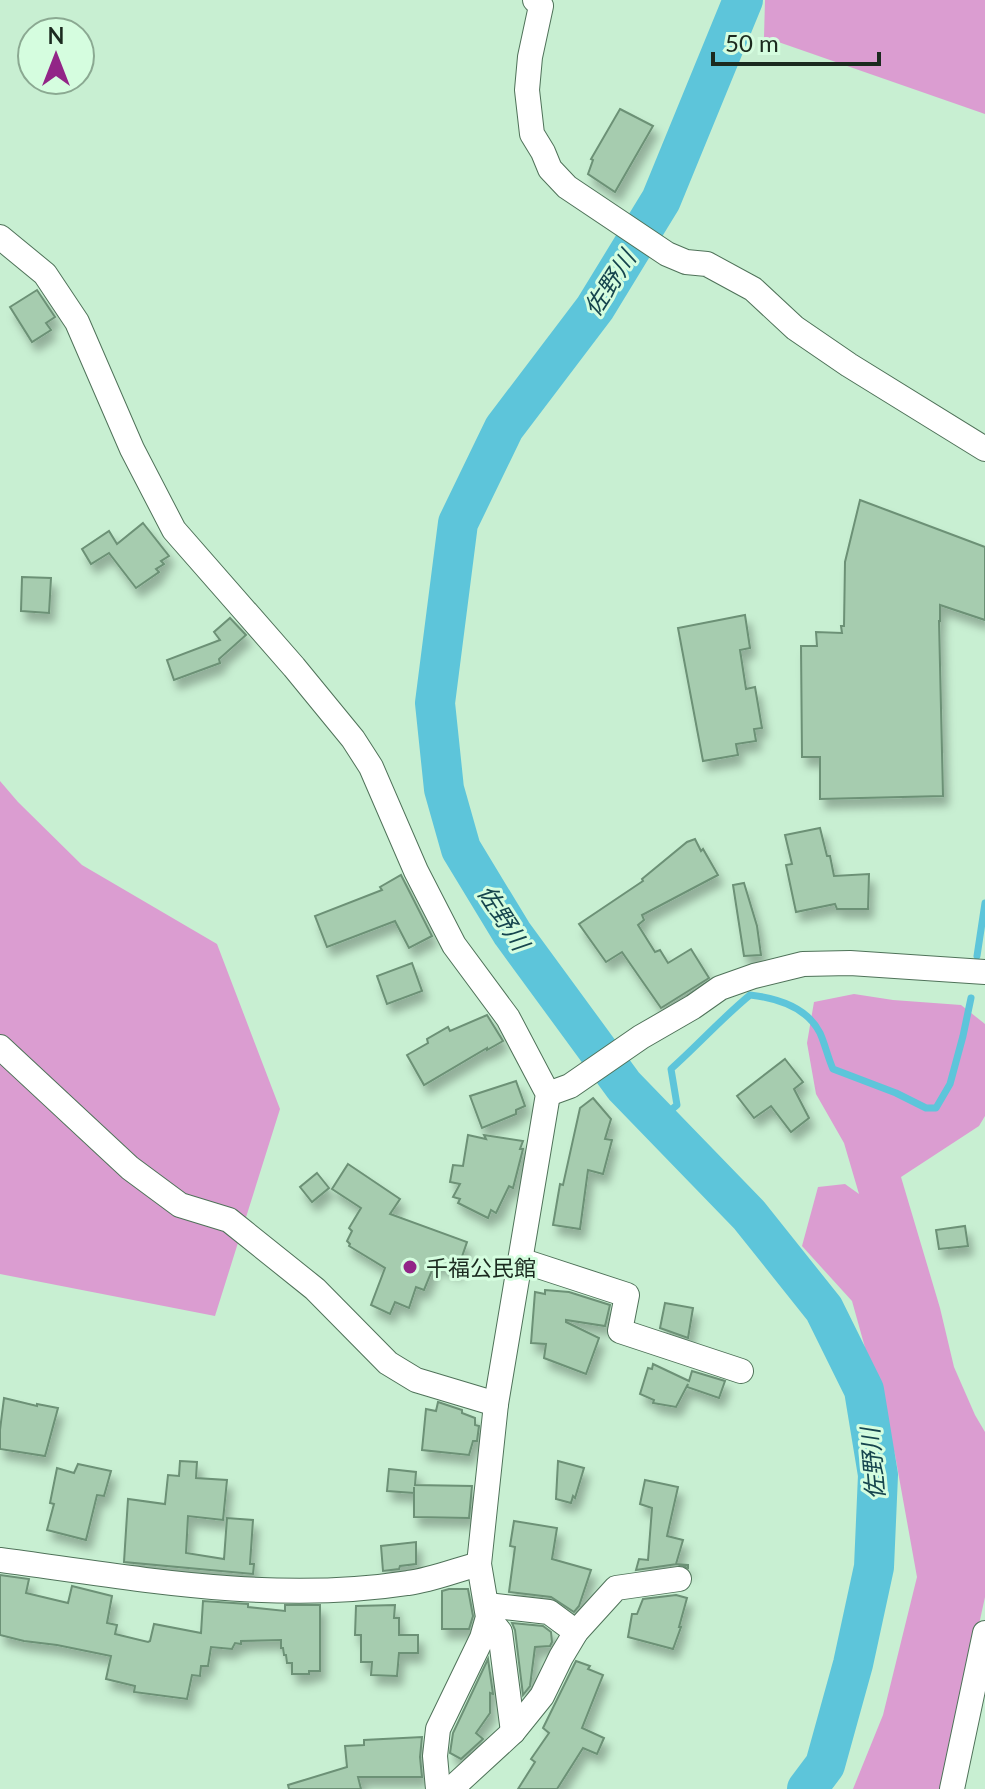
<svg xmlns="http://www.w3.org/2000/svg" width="985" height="1789" viewBox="0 0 985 1789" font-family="Lato,'Noto Sans JP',sans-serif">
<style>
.forest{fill:#db9dd1}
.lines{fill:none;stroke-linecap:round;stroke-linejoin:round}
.stream{stroke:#5dc5da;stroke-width:7}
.river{stroke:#5dc5da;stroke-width:40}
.building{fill:#a6ccaf;stroke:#6c9176;stroke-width:2;filter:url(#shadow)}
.minor-casing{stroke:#4f7259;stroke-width:26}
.minor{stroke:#fff;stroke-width:24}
.poi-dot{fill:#922587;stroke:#d5fddf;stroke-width:3}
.labels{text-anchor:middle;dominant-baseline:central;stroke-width:6;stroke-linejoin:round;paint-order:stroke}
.poi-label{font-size:22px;fill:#1b2a1f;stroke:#d5fddf;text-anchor:start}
.water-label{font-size:24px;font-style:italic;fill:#16454e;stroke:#d5fddf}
</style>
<defs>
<filter id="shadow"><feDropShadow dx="5" dy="9" stdDeviation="4" flood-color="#0004"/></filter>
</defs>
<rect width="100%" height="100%" fill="#c8efd2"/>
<!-- forest -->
<g class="forest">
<polygon points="765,0 985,0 985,114 764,37"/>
<polygon points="0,781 18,802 82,865 217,944 280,1109 215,1316 0,1274"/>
<polygon points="854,994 893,1000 961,1005 985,1024 985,1116 979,1126 901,1177 940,1308 954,1367 975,1415 985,1432 985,1597 943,1789 853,1789 883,1715 917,1577 895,1455 852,1301 802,1246 818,1187 845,1184 859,1194 844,1143 816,1094 807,1043 814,1002"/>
</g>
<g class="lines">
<!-- stream -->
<g class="stream">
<polyline points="977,956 985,903"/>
<path d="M658,1121l19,-16 -6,-36c27,-24 51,-51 79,-74 26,3 57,12 70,38 5,11 8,25 13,36l63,24 30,15h10l14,-24 13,-48 8,-38"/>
</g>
<!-- river -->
<polyline class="river" points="743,0 661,200 595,308 504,428 458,523 435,703 444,789 461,849 512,933 624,1086 749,1215 824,1309 864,1390 878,1475 874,1567 853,1664 825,1765 807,1789"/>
</g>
<!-- building -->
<g class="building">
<polygon points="620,109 653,126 615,192 588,174 593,160 591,159"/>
<polygon points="37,290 55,317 46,323 51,330 32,342 10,307"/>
<polygon points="860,500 985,547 985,620 940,605 940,621 939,621 943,796 820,799 820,757 802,757 801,646 817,646 816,632 842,633 841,626 844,626 845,562"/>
<polygon points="143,523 169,556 161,561 164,564 156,569 159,572 136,588 109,553 91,564 82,549 109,531 117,544"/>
<polygon points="22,577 51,578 49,613 21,611"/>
<polygon points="745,615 750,648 740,650 746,689 755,687 762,728 754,729 756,741 736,744 738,755 703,761 678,628"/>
<polygon points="230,618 246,635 219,659 220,663 174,680 167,660 220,640 214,632"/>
<polygon points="820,828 827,856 830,856 834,876 869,874 868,909 837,909 835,904 796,912 786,865 792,864 785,835"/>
<polygon points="695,839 701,851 703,849 718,875 642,915 644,920 638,925 655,952 660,950 668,963 691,949 709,978 661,1008 622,952 606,962 579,924 643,881 642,879 687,842"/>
<polygon points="401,875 432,936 409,948 395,921 327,947 315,916 382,890 380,887"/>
<polygon points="744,883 757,926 761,955 744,956 733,885"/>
<polygon points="412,963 422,991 387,1004 377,976"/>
<polygon points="487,1015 503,1041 487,1050 487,1048 424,1085 407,1055 428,1043 427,1039 448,1027 450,1031"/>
<polygon points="785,1059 803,1082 794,1089 809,1118 791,1132 771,1106 754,1118 737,1096"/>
<polygon points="516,1081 525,1106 516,1110 516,1114 482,1128 470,1096"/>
<polygon points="593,1098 611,1119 605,1139 612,1140 603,1174 588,1170 580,1229 553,1225 560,1184 563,1185 580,1108"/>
<polygon points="468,1135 486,1139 484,1135 523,1141 520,1149 523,1149 513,1188 509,1186 496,1213 491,1210 488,1218 458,1203 460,1199 453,1197 460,1184 450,1182 453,1165 463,1166"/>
<polygon points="348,1164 400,1199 390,1214 467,1242 457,1271 435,1263 424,1290 416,1287 409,1308 395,1302 390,1314 371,1305 385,1268 349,1246 350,1244 347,1241 352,1231 349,1228 361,1208 332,1189"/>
<polygon points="317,1173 329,1188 312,1202 300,1187"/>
<polygon points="965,1226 968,1246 939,1249 936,1230"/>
<polygon points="545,1290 569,1292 610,1305 605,1326 566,1320 566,1322 599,1338 586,1374 544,1358 546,1344 531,1343 535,1292 545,1294"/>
<polygon points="665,1303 693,1308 688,1338 660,1328"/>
<polygon points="653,1364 689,1381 692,1371 725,1381 719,1398 687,1387 688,1384 676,1407 653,1403 654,1400 640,1394 648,1368 652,1369"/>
<polygon points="4,1398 37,1406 37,1404 58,1408 45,1456 0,1449 0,1430"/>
<polygon points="438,1402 462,1410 462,1413 475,1418 475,1425 479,1426 477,1441 473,1441 469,1455 422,1450 426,1409 436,1411"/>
<polygon points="180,1461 197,1462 196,1478 227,1480 223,1520 188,1516 186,1553 224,1559 227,1518 253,1520 250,1564 254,1564 253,1574 124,1562 128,1499 165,1504 168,1475 179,1476"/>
<polygon points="558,1461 584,1468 575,1498 573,1496 571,1503 556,1499"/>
<polygon points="78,1464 111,1471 104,1496 97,1495 86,1540 47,1530 54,1504 50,1503 57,1468 74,1473"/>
<polygon points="389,1469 416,1472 415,1485 472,1486 469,1518 414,1517 414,1487 414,1493 387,1491"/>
<polygon points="645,1480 678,1487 667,1536 683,1540 676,1564 688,1565 688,1568 677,1564 636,1570 639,1559 648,1560 652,1508 640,1504"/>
<polygon points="514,1521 557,1528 552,1559 591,1570 579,1606 574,1612 551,1597 509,1592 515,1547 510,1546"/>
<polygon points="416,1542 416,1564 400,1566 399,1569 383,1571 381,1546"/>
<polygon points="0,1575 29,1579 26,1593 68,1603 72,1586 112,1596 107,1623 117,1625 115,1634 148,1642 150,1641 154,1624 201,1633 203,1601 248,1604 248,1607 285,1611 285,1605 320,1605 320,1671 309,1671 309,1674 292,1674 292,1663 287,1663 286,1655 284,1655 283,1648 281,1648 281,1640 241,1641 241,1644 235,1643 232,1649 211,1647 208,1666 201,1666 200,1676 192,1675 187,1699 134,1692 135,1686 106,1679 111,1656 57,1645 24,1641 0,1635"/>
<polygon points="449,1589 468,1589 473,1616 469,1629 442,1629 442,1591"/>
<polygon points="676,1595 687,1598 679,1627 681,1627 673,1649 628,1637 632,1614 637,1614 643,1599"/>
<polygon points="395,1605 394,1618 399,1618 399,1635 418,1635 418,1653 399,1653 397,1676 371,1675 372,1662 361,1662 361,1635 355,1635 356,1606"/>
<polygon points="512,1623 543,1626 551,1632 552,1642 550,1646 535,1647 530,1686 523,1695 515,1630"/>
<polygon points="488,1659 493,1694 490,1693 490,1713 476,1733 483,1739 461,1759 450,1753 453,1733"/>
<polygon points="576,1661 590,1666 588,1669 603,1675 582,1728 604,1738 597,1754 583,1748 557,1789 518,1789 535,1762 531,1759 549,1733 543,1728"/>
<polygon points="422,1737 420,1757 422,1777 358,1777 361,1789 289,1789 288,1785 347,1767 345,1746 364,1745 364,1740"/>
</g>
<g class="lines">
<defs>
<g id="minor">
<polyline points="535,0 541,6 530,57 527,90 532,134 543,152 550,169 567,187 667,254 686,262 707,264 753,289 795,328 849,365 985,449"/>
<polyline points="0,237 45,274 77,322 132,449 174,530 294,667 353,739 371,767 416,871 454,945 508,1018 548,1094 496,1404 479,1564 488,1617 482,1638 438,1729 435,1756 438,1789"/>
<polyline points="0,1047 130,1168 180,1205 229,1220 315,1289 388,1363 416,1380 496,1404"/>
<polyline points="548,1094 570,1086 641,1037 693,1007 720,988 754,976 803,964 850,963 985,972"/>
<polyline points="520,1260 627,1295 620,1331 741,1371"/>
<path d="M0,1560c135,18 272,44 408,23 24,-3 48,-13 71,-19"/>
<polyline points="487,1605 549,1612 576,1632"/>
<polyline points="488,1617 500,1632 513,1732"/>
<polyline points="451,1789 513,1732 542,1696 561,1657 576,1632 616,1588 679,1579"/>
<polyline points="952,1789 985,1633"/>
</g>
</defs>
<!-- minor casing -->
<use href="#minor" class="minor-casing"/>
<!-- minor -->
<use href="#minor" class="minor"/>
</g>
<!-- markers -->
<circle class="poi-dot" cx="410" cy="1267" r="8"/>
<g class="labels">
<!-- poi labels -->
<g class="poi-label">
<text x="426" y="1267">千福公民館</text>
</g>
<!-- water labels -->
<g class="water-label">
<text transform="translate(609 283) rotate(-57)">佐野川</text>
<text transform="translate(504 917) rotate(57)">佐野川</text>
<text transform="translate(872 1464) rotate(-95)">佐野川</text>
</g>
</g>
<!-- north arrow -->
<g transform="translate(56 56)"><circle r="38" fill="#d5fddf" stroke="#8ba992" stroke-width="2"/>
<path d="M0-6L14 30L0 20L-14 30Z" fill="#922587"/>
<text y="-12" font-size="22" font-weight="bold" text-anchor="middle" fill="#1b2a1f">N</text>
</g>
<!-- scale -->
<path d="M713 52v12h166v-12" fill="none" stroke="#1b2a1f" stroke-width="4"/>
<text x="725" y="52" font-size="24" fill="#1b2a1f" stroke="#d5fddf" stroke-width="6" paint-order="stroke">50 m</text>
</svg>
